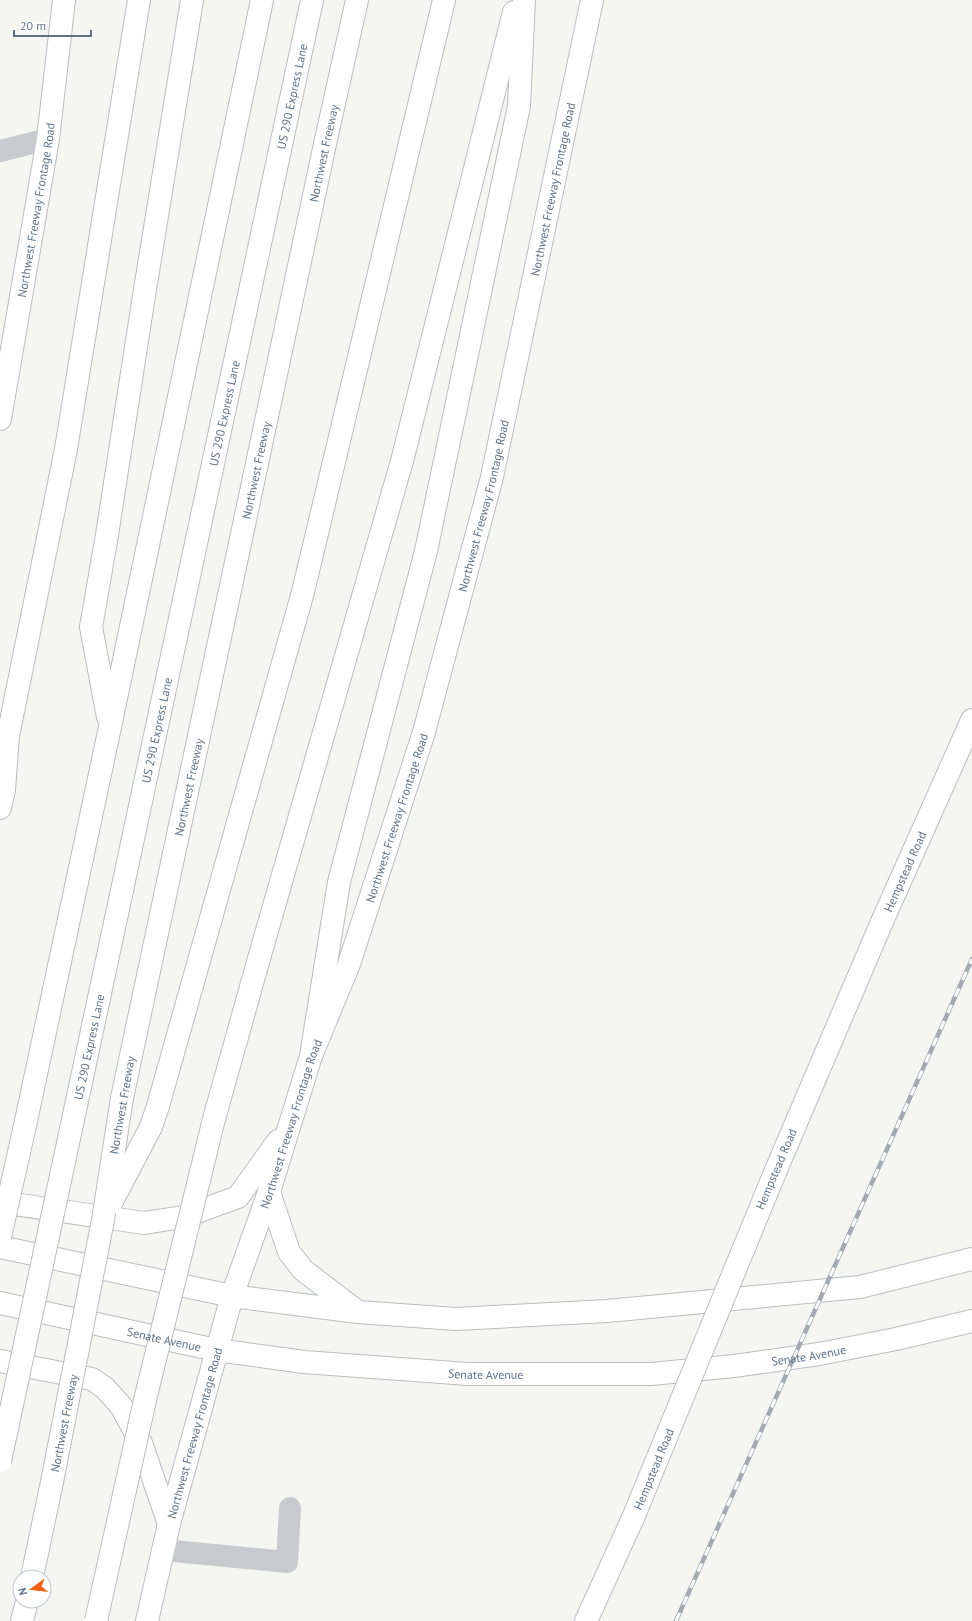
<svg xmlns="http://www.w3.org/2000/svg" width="972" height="1621" viewBox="0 0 972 1621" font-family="'PT Sans',sans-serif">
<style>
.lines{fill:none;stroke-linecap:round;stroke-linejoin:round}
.major-casing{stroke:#babdc1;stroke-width:24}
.highway-casing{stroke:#b9bcbf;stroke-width:24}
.minor{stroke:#c8cbce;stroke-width:22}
.major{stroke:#fff;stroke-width:22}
.highway{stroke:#fff;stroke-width:22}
.rail-casing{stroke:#a4aab1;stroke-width:4.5}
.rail{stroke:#fff;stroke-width:3;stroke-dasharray:9;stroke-linecap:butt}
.major-bridge-casing{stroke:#babdc1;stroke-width:24;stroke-linecap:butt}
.highway-bridge-casing{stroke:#b9bcbf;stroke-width:24;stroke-linecap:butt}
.major-bridge{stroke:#fff;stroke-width:22}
.highway-bridge{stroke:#fff;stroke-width:22}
.labels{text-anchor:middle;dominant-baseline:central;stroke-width:4;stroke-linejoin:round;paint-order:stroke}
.street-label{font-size:12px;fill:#617286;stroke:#fff}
</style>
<rect width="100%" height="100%" fill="#f5f6f1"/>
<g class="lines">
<defs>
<g id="major">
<path id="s1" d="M0,419l48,-280 16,-139"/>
<path id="s2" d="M776,1170l105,-246 91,-204"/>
<polyline points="269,1192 289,1252 303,1270 358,1312"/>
<polyline points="0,1202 144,1223 183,1217 238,1197 278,1141"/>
<polyline points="0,1247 232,1296 358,1312 456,1319 607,1311 860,1287 972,1259"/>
<path id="s3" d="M0,1303l216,47 88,12 164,12h183l83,-8 85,-12 77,-15 76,-18"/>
<polyline points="0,1361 92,1379 105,1388 121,1406 141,1443 169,1524"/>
<path id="s4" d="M147,1621l22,-97 63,-228 37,-104 42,-136 38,-92 75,-232 68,-255 100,-477"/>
<polyline points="586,1621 633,1518"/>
</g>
<g id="highway">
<polyline points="108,717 91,627 107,535 143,302 192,0"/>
<polyline points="0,808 4,790 8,736 66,449 139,0"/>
<polyline points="260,955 402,461 514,12"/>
<polyline points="311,1056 339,882 426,551 519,106 524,0"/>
<path id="s5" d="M80,1087l232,-1087"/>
<path id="s6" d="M122,1098l203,-954 32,-144"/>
<polyline points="158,1106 303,592 444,0"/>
<polyline points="26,1121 110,727 262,0"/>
<polyline points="32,1577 52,1482"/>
<polyline points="22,1621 27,1601"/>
</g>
</defs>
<!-- major casing -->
<use href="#major" class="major-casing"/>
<!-- highway casing -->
<use href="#highway" class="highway-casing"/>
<!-- minor -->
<g class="minor">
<polyline points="0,151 48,139"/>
<polyline points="163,1550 287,1562 290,1508"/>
</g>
<!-- major -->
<use href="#major" class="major"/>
<!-- highway -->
<use href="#highway" class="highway"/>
<defs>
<polyline id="rail" points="676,1621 972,959"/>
</defs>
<!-- rail casing -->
<use href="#rail" class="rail-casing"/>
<!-- rail -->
<use href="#rail" class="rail"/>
<defs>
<g id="major-bridge">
<path id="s7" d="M633,1518l143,-348"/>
</g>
<g id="highway-bridge">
<polyline points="111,1203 151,1127 158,1106"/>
<polyline points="0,1237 26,1121"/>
<polyline points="0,1461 80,1087"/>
<path id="s8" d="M52,1482l51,-262 19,-122"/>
<polyline points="96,1621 145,1400 214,1119 260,955"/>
</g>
</defs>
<!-- major-bridge casing -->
<use href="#major-bridge" class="major-bridge-casing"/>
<!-- highway-bridge casing -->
<use href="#highway-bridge" class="highway-bridge-casing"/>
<!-- major-bridge -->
<use href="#major-bridge" class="major-bridge"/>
<!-- highway-bridge -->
<use href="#highway-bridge" class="highway-bridge"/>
</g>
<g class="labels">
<!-- street labels -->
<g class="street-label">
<text stroke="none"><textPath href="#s5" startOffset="1013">US 290 Express Lane</textPath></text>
<text stroke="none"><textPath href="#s6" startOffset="966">Northwest Freeway</textPath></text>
<text stroke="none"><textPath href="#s4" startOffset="1490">Northwest Freeway Frontage Road</textPath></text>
<text stroke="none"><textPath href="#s1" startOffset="212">Northwest Freeway Frontage Road</textPath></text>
<text stroke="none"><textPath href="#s5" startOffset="689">US 290 Express Lane</textPath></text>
<text stroke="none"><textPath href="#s6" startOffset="642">Northwest Freeway</textPath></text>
<text stroke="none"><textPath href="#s4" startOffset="1166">Northwest Freeway Frontage Road</textPath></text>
<text stroke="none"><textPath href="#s5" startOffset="365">US 290 Express Lane</textPath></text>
<text stroke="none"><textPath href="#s6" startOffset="318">Northwest Freeway</textPath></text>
<text stroke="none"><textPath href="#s4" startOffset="842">Northwest Freeway Frontage Road</textPath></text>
<text stroke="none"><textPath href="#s2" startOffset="325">Hempstead Road</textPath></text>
<text transform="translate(89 1047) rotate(-78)">US 290 Express Lane</text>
<text transform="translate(122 1105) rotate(-80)">Northwest Freeway</text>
<text stroke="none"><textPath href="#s4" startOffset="518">Northwest Freeway Frontage Road</textPath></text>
<text transform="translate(776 1169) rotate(-67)">Hempstead Road</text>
<text stroke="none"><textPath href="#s3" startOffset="168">Senate Avenue</textPath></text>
<text stroke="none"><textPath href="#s3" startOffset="816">Senate Avenue</textPath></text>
<text stroke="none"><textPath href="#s3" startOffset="492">Senate Avenue</textPath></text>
<text stroke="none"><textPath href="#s8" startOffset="60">Northwest Freeway</textPath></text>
<text stroke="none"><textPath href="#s4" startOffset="194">Northwest Freeway Frontage Road</textPath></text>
<text stroke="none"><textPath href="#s7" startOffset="53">Hempstead Road</textPath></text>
</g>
</g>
<!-- north arrow -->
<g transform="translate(32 1589) rotate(255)"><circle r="19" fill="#ffffff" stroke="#c0c7cf"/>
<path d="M0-3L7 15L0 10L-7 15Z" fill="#f55f12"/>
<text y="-6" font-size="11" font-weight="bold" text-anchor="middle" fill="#617286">N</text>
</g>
<!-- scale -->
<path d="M14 30v6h77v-6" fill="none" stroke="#617286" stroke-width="2"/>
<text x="20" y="30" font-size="12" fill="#617286" stroke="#ffffff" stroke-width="3" paint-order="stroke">20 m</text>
</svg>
